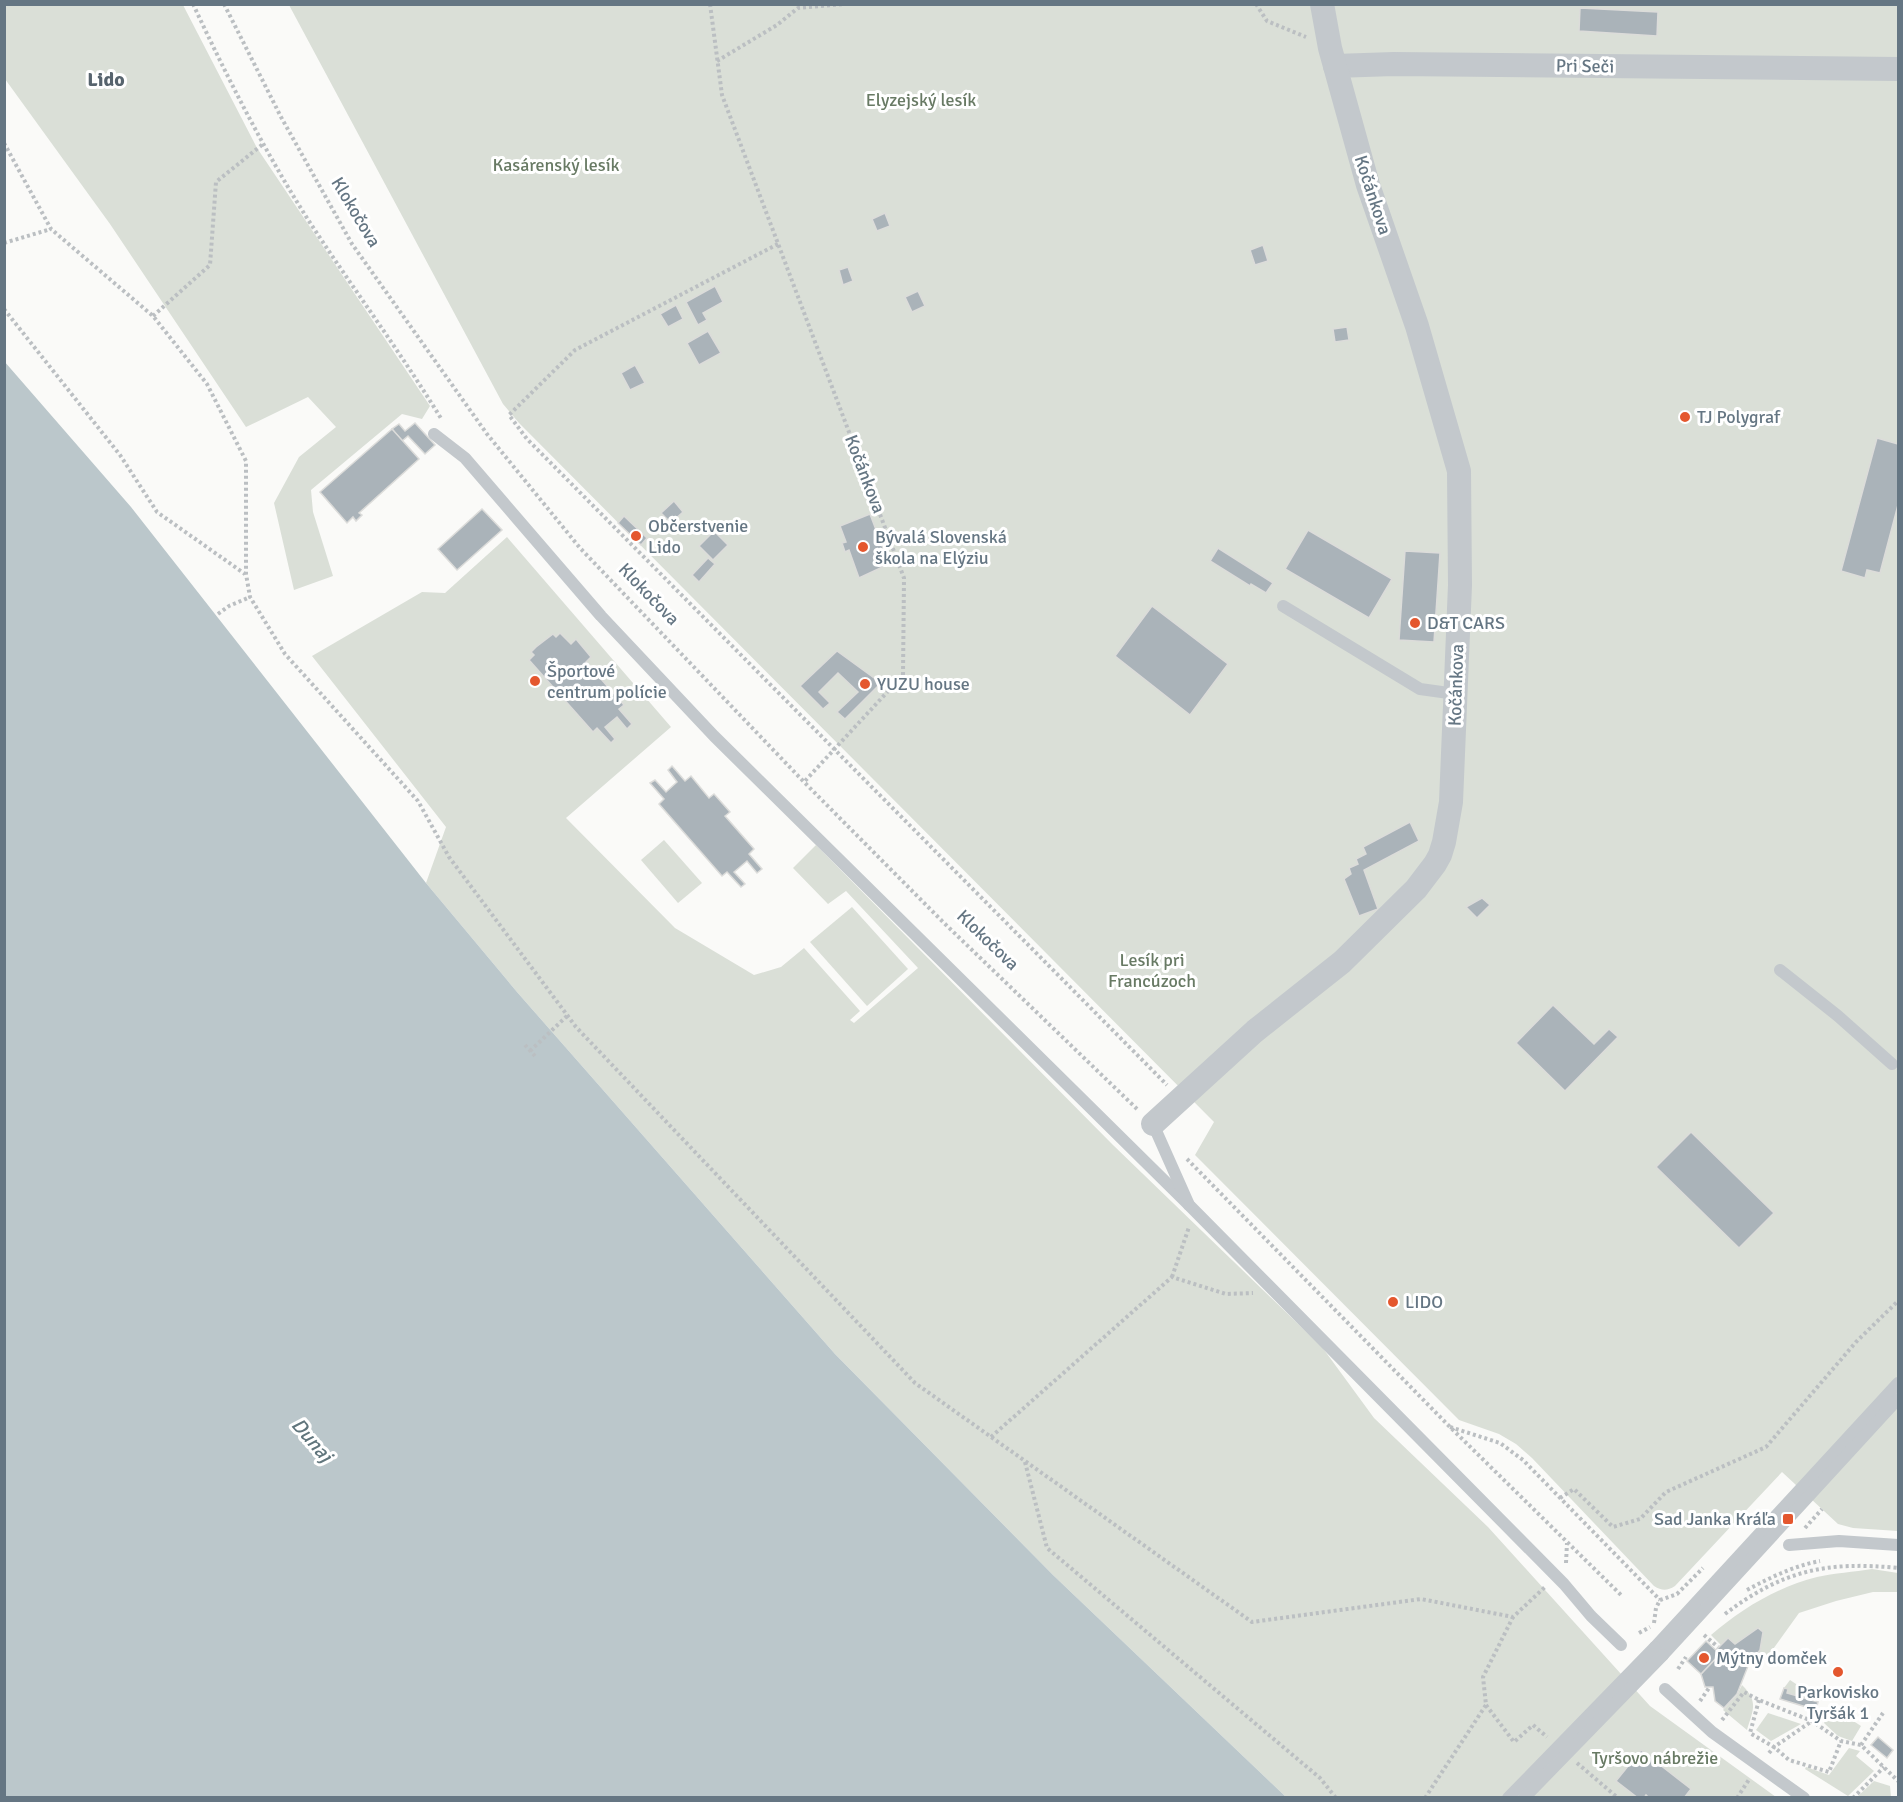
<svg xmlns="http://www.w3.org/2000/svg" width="1903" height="1802" viewBox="0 0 1903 1802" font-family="Signika,sans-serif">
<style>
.green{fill:#dadfd7}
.water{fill:#bbc7cb}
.building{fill:#aab3b9;stroke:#dcdcda;stroke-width:1.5}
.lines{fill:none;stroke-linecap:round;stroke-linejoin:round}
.path{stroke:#bbbfc2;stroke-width:4;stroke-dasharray:3 3;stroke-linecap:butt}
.lane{stroke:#c3c8cc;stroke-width:12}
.street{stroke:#c3c8cc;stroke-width:24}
.lane-bridge{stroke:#c3c8cc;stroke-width:12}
.poi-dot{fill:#e4572e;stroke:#fff;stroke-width:2}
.labels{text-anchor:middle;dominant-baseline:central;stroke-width:6;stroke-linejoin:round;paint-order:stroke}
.street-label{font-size:18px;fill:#657683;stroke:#fff}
.park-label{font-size:18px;fill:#687a64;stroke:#fff}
.poi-label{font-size:18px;fill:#657683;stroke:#fff;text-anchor:start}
.neighbourhood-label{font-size:20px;font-weight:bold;fill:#57646e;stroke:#fff}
.water-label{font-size:20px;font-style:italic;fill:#60757c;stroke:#fff}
</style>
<rect width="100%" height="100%" fill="#fafaf8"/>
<!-- green -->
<g class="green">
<polygon points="4,5 183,5 257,148 430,406 422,419 402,414 311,490 313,512 333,576 294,590 274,503 299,457 336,427 308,397 246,427 110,224 5,79"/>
<path d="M289,5h1609v1526l-45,-3 -15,-4 -56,-52 -107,114c-8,5 -13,5 -21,0l-122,-128 -16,-14 -17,-10 -40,-14 -264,-265 19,-33 -695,-699 -16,-19z"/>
<polygon points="507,537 671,727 566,818 675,928 754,975 781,967 804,948 860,1011 850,1020 854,1023 918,968 846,891 828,904 793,868 816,845 1113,1145 1322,1347 1374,1418 1488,1527 1650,1706 1776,1797 1286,1797 1053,1575 835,1354 517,992 426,883 446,827 312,656 422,592 445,593"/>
<polygon points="664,840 702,883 678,903 641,860"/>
<polygon points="852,907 908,969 867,1006 810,942"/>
<path d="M1872,1569l26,4v19h-25l-37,9 -37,12 -36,50 -9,-6 6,-7 3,-18 -4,-4 -24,16 -7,-5 -7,6 -10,-10c30,-26 66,-48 106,-58 17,-4 37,-5 55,-8z"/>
<polygon points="1790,1680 1820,1700 1818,1702 1787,1693 1788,1689 1784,1688"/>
<path d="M1742,1685c17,17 11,25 5,45l-24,-20 14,-15z"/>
<polygon points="1832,1707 1861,1726 1852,1741 1838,1736 1824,1723"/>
<polygon points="1768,1713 1801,1724 1771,1741 1756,1730"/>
<polygon points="1849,1748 1860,1751 1856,1756 1874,1771 1848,1796 1805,1769 1806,1767 1829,1775"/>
<polygon points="1874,1781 1890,1786 1891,1797 1857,1797"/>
</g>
<!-- water -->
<polygon class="water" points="4,361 131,507 426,883 517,992 835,1354 1053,1575 1286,1797 5,1797"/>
<!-- building -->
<g class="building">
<polygon points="1580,8 1658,12 1657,36 1579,31"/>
<polygon points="885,213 890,226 877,231 872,219"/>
<polygon points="1263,245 1268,261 1255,265 1250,250"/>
<polygon points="848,267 853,281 843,285 839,270"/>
<polygon points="715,286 723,302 703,313 707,320 698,325 686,302"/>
<polygon points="918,291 925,306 912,312 905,297"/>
<polygon points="676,305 683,319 668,327 660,314"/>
<polygon points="1347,327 1349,340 1335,342 1333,329"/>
<polygon points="708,331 721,353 699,365 687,343"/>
<polygon points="635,365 645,383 630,390 621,373"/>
<polygon points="415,423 435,445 425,454 408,436 402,441 392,429 399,424 405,431"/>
<polygon points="392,429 419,459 359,513 362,515 356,521 353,517 347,523 320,492"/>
<polygon points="1877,438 1898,444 1898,505 1880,573 1867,570 1865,578 1841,571"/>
<polygon points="674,501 683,512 671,523 661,513"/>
<polygon points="482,509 502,530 457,570 438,549"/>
<polygon points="870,514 889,564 859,578 849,550 845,552 842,543 846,542 840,526"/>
<polygon points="624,516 647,538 641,545 618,523"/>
<polygon points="1308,530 1392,579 1369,618 1285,569"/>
<polygon points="714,531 728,545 713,560 699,546"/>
<polygon points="1218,548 1273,583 1266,593 1251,584 1250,586 1210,561"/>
<polygon points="1405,551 1440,553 1434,642 1399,640"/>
<polygon points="708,558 715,564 699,582 692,575"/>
<polygon points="1152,606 1228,664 1190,715 1115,656"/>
<polygon points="560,633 571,644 576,639 591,657 586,662 624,705 619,709 632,724 627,729 617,717 605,727 615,739 611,743 597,728 593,732 529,660 534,655 531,652 536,647 553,634 556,637"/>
<polygon points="837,651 881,683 845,719 837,712 858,692 838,673 819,692 830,703 823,709 800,686"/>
<polygon points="672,766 685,781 691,776 709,798 714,794 730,812 725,816 754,849 749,854 762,869 757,873 747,861 734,872 745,884 741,887 727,872 722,876 659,804 664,799 650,783 655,780 666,792 677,782 668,770"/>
<polygon points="1410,822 1419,841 1364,870 1378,909 1359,916 1344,879 1351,874 1349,868 1358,864 1356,859 1366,854 1363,847"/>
<polygon points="1482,898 1490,905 1477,918 1466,907"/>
<polygon points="1553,1005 1594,1044 1609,1029 1618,1037 1565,1091 1516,1043"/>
<polygon points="1691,1132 1774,1213 1739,1248 1656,1167"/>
<polygon points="1758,1628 1763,1632 1760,1650 1748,1666 1737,1694 1724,1708 1715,1701 1713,1687 1705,1687 1701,1674 1720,1654 1716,1650 1728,1638 1735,1644"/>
<polygon points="1706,1641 1720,1654 1701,1674 1687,1661"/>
<polygon points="1784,1688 1788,1689 1787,1693 1818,1702 1816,1710 1780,1699"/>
<polygon points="1878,1737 1893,1750 1887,1758 1871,1745"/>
<polygon points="1641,1750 1691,1789 1684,1798 1649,1798 1646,1795 1644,1798 1638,1798 1616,1781"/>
</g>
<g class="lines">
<!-- path -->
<g class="path">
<path d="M193,4c34,73 71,146 114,214 44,68 93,133 135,202"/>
<polyline points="224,4 281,117 352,244 487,434 580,548 804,782 943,922 1137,1109"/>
<polyline points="710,4 722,95 904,578 903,675 804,782"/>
<polyline points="1256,4 1267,21 1306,37"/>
<polyline points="717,61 777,25 798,8 846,4"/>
<polyline points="4,143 51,229 153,316 207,384 246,461 246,574 250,597 285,654 418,801 449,857 576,1027 915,1383 1252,1622 1421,1599 1513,1617 1545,1587"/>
<polyline points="4,243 51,229"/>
<polyline points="778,244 575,350 509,415 527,439 1167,1085"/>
<polyline points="4,309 120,455 157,512 245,574"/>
<polyline points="153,316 210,265 216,182 263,144"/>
<polyline points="218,614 229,606 250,597"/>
<polyline points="525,1045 535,1056"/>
<polyline points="530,1051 568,1015"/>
<polyline points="1187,1159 1449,1426 1621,1595"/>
<polyline points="1172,1277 1189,1227"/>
<polyline points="1450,1427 1500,1443 1523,1460 1660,1600"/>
<polyline points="991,1437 1172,1277 1226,1294 1253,1293"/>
<polyline points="1025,1462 1047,1548 1320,1778 1336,1798"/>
<polyline points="1560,1498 1574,1489 1613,1527 1640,1519 1666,1492 1766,1447 1856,1342 1898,1301"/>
<polyline points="1805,1528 1822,1509"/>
<polyline points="1566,1563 1567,1543"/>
<path d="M1747,1590c24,-13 47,-24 73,-29"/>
<path d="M1725,1614c58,-44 102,-53 173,-46"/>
<polyline points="1654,1623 1656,1608 1660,1600 1677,1594 1703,1568"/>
<polyline points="1639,1633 1650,1627"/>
<polyline points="1704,1635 1718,1647"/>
<polyline points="1678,1669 1686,1657"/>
<polyline points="1759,1700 1750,1733 1774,1747 1789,1760 1829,1772 1841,1741"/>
<polyline points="1700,1701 1709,1688"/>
<polyline points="1486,1705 1514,1742 1533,1725 1547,1737"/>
<polyline points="1722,1720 1744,1692 1759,1700 1812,1721 1841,1741 1861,1745 1898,1781"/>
<polyline points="1861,1745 1883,1713"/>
<polyline points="1769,1753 1774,1747 1812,1721"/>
<polyline points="1577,1763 1618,1798"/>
<polyline points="1425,1798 1486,1705 1483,1677 1513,1617"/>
<polyline points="1737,1798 1750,1778"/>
<polyline points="1853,1798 1884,1767"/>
</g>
<!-- lane -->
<g class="lane">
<polyline points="434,434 465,458 601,616 714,736 1189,1205"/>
<polyline points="1283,606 1420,689 1456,694"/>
<polyline points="1780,970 1838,1016 1892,1064"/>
<polyline points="1153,1124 1189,1205 1564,1584 1591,1616 1621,1645"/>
<polyline points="1789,1545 1839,1541 1898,1545"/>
<polyline points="1655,1647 1898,1383"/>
<polyline points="1663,1655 1898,1399"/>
<polyline points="1665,1689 1712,1732 1804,1798"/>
</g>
<!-- street -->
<g class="street">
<polyline points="1335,66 1394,64 1898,69"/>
<polyline points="1153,1124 1255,1031 1342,962 1416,889 1435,864 1440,855 1444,842 1451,802 1460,585 1459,471 1417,326 1368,185 1330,48 1322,4"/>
</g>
<!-- lane-bridge -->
<g class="lane-bridge">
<polyline points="1508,1798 1655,1647"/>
<polyline points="1524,1798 1663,1655"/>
</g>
</g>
<!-- markers -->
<g class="poi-dot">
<circle cx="1685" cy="417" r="6"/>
<circle cx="636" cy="536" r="6"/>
<circle cx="863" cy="547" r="6"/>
<circle cx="1415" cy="623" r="6"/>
<circle cx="535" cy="681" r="6"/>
<circle cx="865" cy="684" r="6"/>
<circle cx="1393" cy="1302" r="6"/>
<rect x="1782" y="1513" width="12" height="12" rx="3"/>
<circle cx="1704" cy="1658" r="6"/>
<circle cx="1838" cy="1672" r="6"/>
</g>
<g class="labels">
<!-- street labels -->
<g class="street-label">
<text transform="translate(1585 66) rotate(1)">Pri Seči</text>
<text transform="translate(1373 195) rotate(72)">Kočánkova</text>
<text transform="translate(356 212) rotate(59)">Klokočova</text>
<text transform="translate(865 474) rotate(69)">Kočánkova</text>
<text transform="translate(649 594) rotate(46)">Klokočova</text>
<text transform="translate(1456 685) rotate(-88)">Kočánkova</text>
<text transform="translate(988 940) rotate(44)">Klokočova</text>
</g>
<!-- park labels -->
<g class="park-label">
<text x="921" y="100">Elyzejský lesík</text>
<text x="556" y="165">Kasárenský lesík</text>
<text x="1152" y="960">Lesík pri<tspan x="1152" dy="21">Francúzoch</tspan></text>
<text x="1655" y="1758">Tyršovo nábrežie</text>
</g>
<!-- poi labels -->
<g class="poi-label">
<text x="1697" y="417">TJ Polygraf</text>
<text x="648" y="526">Občerstvenie<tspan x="648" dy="21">Lido</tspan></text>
<text x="875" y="537">Bývalá Slovenská<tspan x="875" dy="21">škola na Elýziu</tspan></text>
<text x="1427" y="623">D&amp;T CARS</text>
<text x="547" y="671">Športové<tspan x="547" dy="21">centrum polície</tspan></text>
<text x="877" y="684">YUZU house</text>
<text x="1405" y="1302">LIDO</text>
<text x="1776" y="1519" text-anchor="end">Sad Janka Kráľa</text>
<text x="1716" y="1658">Mýtny domček</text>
<text x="1838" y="1692" text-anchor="middle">Parkovisko<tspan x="1838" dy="21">Tyršák 1</tspan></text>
</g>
<!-- neighbourhood labels -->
<g class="neighbourhood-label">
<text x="106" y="79">Lido</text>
</g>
<!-- water labels -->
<g class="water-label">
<text transform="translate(312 1440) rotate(49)">Dunaj</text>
</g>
</g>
<!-- border -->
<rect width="1903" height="1802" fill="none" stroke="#657683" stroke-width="12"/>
</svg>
